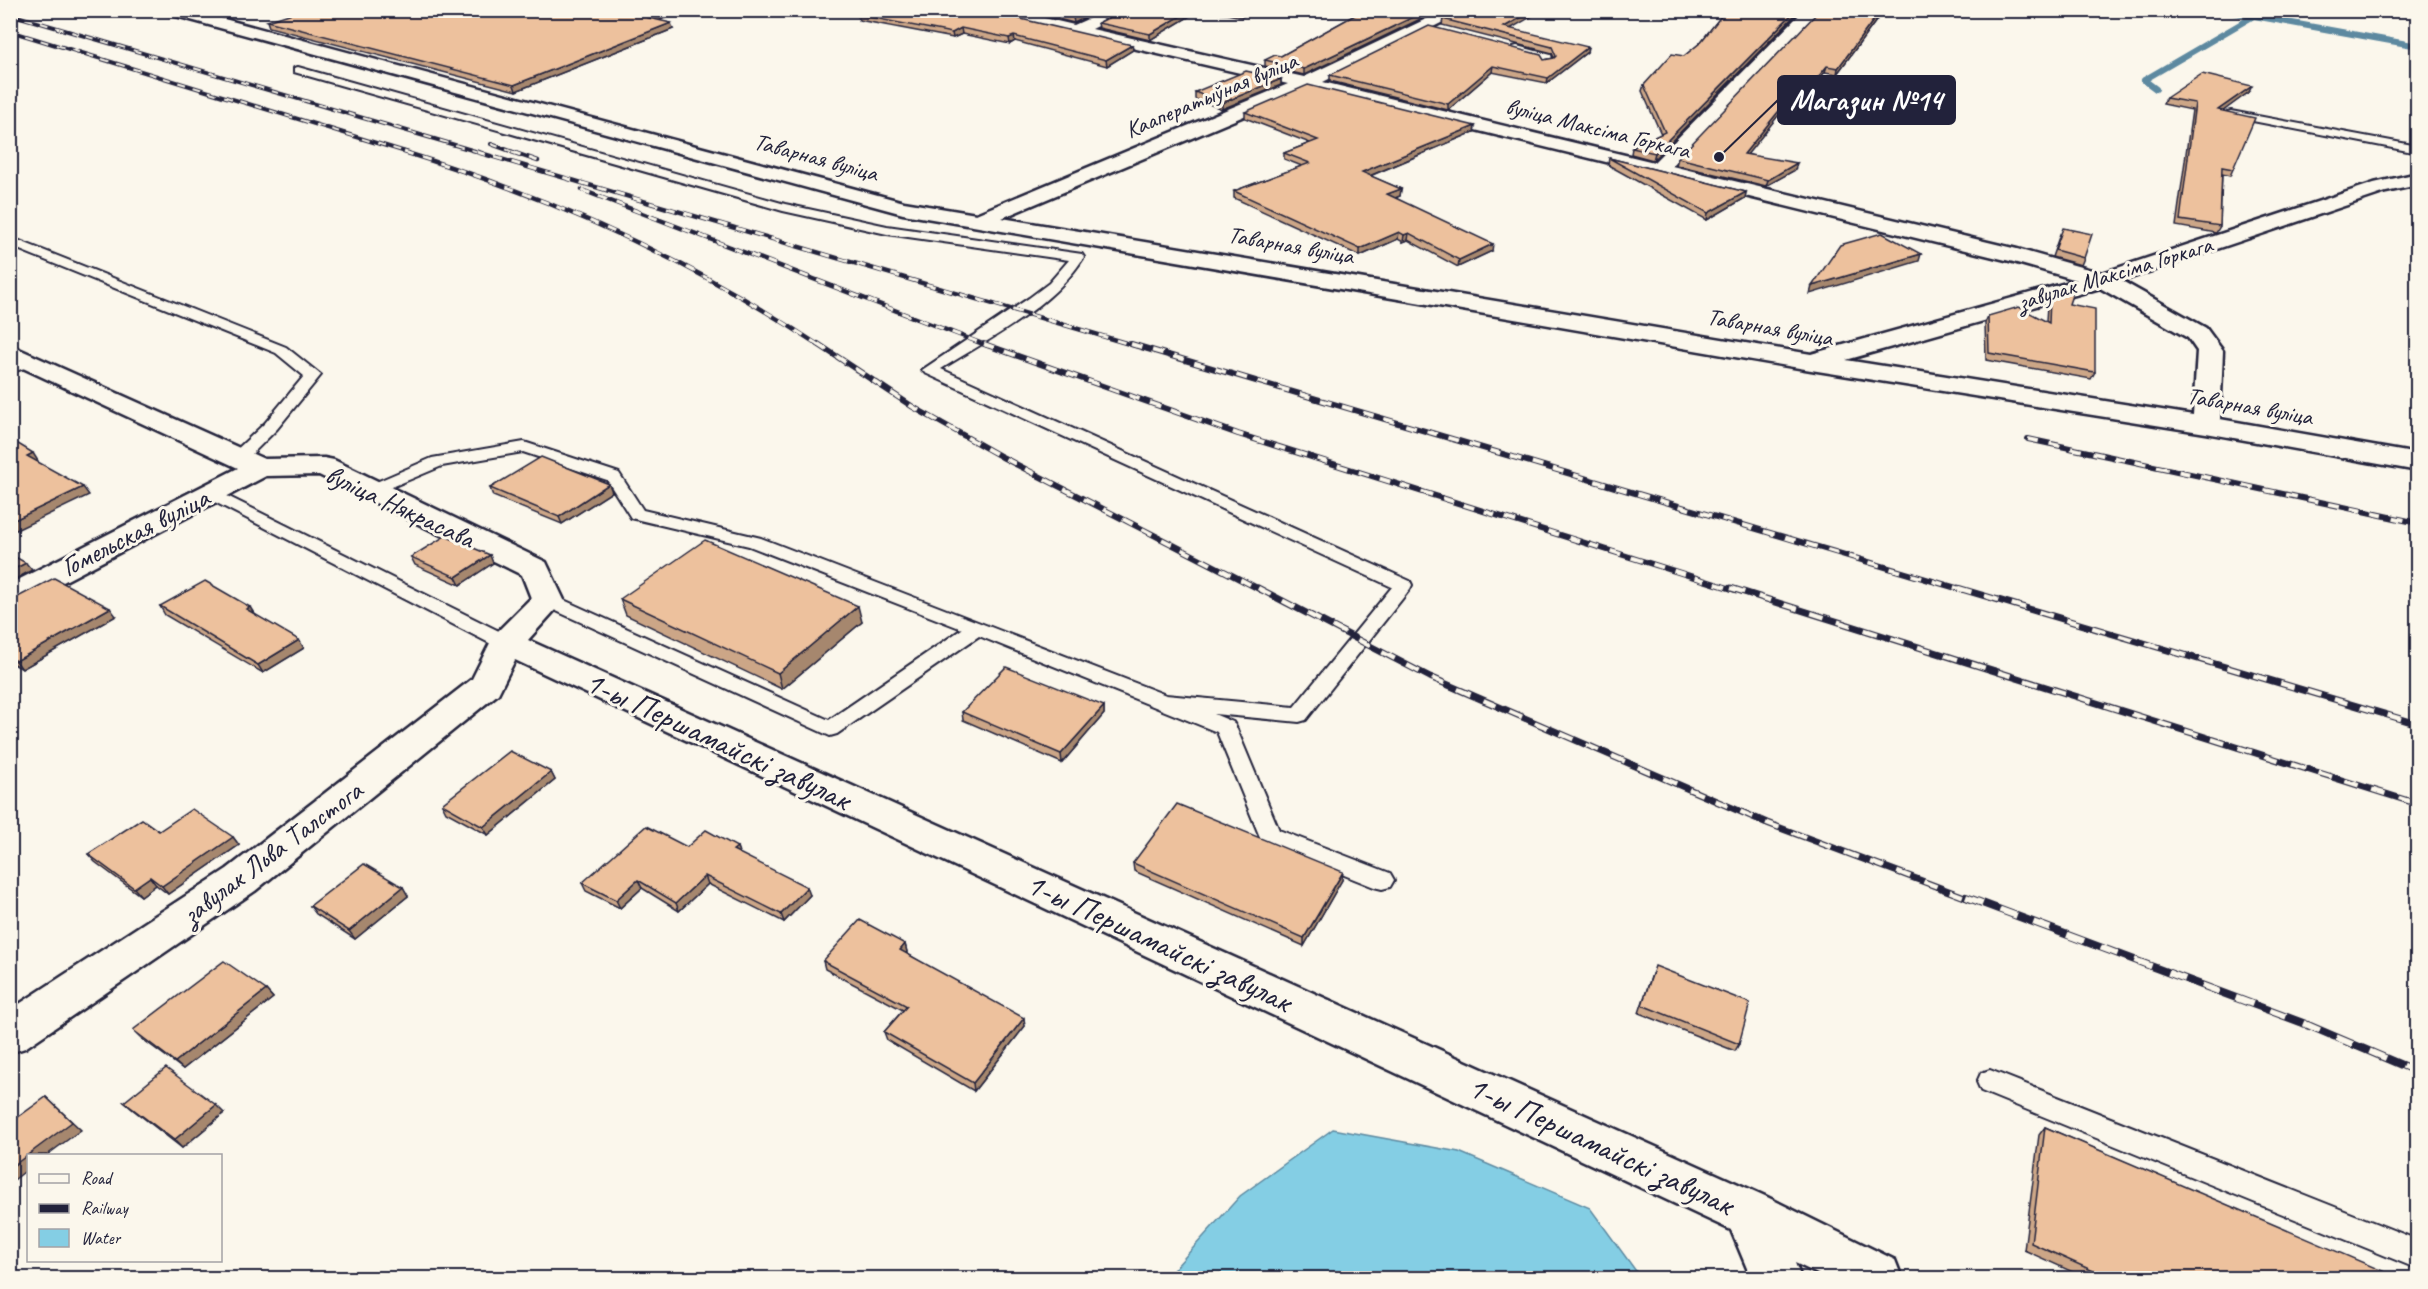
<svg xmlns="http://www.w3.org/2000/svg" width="2428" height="1289" viewBox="0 0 2428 1289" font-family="Caveat,sans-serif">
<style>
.water{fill:#84cee4;stroke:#5d89a0;stroke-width:1.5}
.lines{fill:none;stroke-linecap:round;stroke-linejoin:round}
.stream{stroke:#5d89a0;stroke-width:6}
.lane-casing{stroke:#22223b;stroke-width:4}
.street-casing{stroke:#22223b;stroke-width:5}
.lane{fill:#fbf7ec;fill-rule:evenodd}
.street{fill:#fbf7ec;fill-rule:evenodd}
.rail-far4-casing{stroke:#22223b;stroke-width:4}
.rail-far3-casing{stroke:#22223b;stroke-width:4.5}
.rail-far2-casing{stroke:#22223b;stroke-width:6}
.rail-far1-casing{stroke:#22223b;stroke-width:7}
.rail-casing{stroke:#22223b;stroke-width:8}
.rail-far4{stroke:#fbf7ec;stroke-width:2;stroke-dasharray:8;stroke-linecap:butt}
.rail-far3{stroke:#fbf7ec;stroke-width:3;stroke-dasharray:9;stroke-linecap:butt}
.rail-far2{stroke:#fbf7ec;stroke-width:4;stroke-dasharray:11;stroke-linecap:butt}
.rail-far1{stroke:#fbf7ec;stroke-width:4.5;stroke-dasharray:14;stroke-linecap:butt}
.rail{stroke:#fbf7ec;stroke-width:6;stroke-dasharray:18;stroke-linecap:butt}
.wall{fill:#cca687;stroke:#22223b;stroke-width:1.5}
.shaded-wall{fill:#a6876e;stroke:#22223b;stroke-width:1.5}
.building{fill:#edc19d;stroke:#22223b;stroke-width:1.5}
.labels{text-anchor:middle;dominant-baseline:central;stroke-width:6;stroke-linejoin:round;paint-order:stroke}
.far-street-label{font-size:24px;fill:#22223b;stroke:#fbf7ec}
.street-label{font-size:28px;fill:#22223b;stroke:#fbf7ec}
.near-street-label{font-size:33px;fill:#22223b;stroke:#fbf7ec}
.leader{fill:none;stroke:#22223b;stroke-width:2}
.callout-dot{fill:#22223b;stroke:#fbf7ec;stroke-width:2}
.callout{fill:#22223b;stroke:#22223b;stroke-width:2}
.callout-label{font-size:30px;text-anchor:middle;font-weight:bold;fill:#fff}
</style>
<rect width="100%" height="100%" fill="#fbf7ec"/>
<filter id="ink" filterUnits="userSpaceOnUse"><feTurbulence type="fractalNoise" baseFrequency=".0167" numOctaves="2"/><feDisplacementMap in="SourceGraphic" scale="12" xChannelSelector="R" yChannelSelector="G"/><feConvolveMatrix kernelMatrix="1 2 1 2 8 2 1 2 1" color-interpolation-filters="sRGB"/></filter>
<g filter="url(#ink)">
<!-- water -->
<polygon class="water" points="1333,1129 1459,1152 1590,1208 1641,1278 1166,1278 1240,1196"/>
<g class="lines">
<!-- stream -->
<g class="stream">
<polyline points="2221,10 2418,46"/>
<polyline points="2156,89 2144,80 2264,10"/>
</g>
<defs>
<g id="lane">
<polygon points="1517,46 1551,55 1553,62 1544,64 1542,59 1513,51 1513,47"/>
<path d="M298,67l487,137 102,22 195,28 2,3c-32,51 -94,81 -143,112l469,212 2,4 -2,4 -104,131 -7,2 -85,-8 19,8 3,5 43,103 111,43 4,7 -4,7 -8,2 -8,-2 -112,-45 -45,-110 -238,-96 -142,98 -7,2 -289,-132 -2,-4 2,-4h14l274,124 133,-91 -213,-83 -118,-28 -24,-38 -84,-28 -81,14 -69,29 -6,-1 -3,-4 3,-4 65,-28 92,-16 95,31 24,37 118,28 405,157 128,12 98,-120 -467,-214 -3,-3 107,-72 20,-15 20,-23 -182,-26 -104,-23 -489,-139v-4z"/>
<polygon points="2231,111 2418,146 2418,153 2227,116 2227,112"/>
<polygon points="10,237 286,347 321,375 277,429 244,462 232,462 230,458 232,454 265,423 304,376 276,353 10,246"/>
<polygon points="31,357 38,361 36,364 10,373 10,364"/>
<polygon points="211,488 513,638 516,643 513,648 506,650 499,648 205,497 202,493 205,489"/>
<polygon points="1990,1070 2418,1240 2418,1269 1981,1091 1977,1082 1981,1073"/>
</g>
<g id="street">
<path d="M163,10h28l713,192 72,12 312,-130 -307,-71 -2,-3h31l64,15 34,-15h23l-39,19 212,48 141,-67h22l-144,72 331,80 150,-152h17l-149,156 345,83 85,24 272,-90 44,-10v12l-32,7 -264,89 84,47 17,23 -3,68 198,35v17l-212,-38 -395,-63 -908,-156 -738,-201zM1308,89l702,172 67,19 -266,74 -809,-136zM2100,288l88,50 9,13 -4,64 -347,-55z"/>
<polygon points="10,345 264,459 324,458 334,460 546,562 564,600 528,640 1765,1196 1895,1260 1902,1278 1826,1278 1795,1263 1801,1278 1751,1278 1731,1230 515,660 498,694 255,891 25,1048 10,1053 10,1010 227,869 472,679 494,635 531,598 522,575 319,475 266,476 21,604 10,607 10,584 238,468 10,362"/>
</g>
</defs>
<!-- lane casing -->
<use href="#lane" class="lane-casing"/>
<!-- street casing -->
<use href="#street" class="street-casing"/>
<!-- lane -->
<use href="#lane" class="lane"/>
<!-- street -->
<use href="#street" class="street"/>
<defs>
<g id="rail-far4">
<polyline points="10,14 482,153"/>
<polyline points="10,31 409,153"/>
<polyline points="491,144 516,153"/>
</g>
<g id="rail-far3">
<path d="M404,152c147,45 288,109 416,194"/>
<polyline points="477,152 1136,346"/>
<polyline points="512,152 538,161"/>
<polyline points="582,190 988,346"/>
</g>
<g id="rail-far2">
<polyline points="818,344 913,407 1002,457 1261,590"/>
<polyline points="984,344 1238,434 1735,590"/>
<polyline points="1131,344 1963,590"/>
<polyline points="2028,439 2418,523"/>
</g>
<g id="rail-far1">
<polyline points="1258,588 1430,677 1767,823 1970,899"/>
<polyline points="1731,588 2418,804"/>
<polyline points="1958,588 2418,724"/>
</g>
<polyline id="rail" points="1966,897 2303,1023 2418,1072"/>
</defs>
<!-- rail-far4 casing -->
<use href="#rail-far4" class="rail-far4-casing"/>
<!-- rail-far3 casing -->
<use href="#rail-far3" class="rail-far3-casing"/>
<!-- rail-far2 casing -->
<use href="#rail-far2" class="rail-far2-casing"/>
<!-- rail-far1 casing -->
<use href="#rail-far1" class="rail-far1-casing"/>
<!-- rail casing -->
<use href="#rail" class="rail-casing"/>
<!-- rail-far4 -->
<use href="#rail-far4" class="rail-far4"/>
<!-- rail-far3 -->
<use href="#rail-far3" class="rail-far3"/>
<!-- rail-far2 -->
<use href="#rail-far2" class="rail-far2"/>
<!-- rail-far1 -->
<use href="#rail-far1" class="rail-far1"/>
<!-- rail -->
<use href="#rail" class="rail"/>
</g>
<!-- wall -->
<g class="wall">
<polygon points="685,10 659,20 673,29 516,91 269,27 267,21"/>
<polygon points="1022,10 1101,10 1074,23"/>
<polygon points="1124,10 1200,10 1150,40 1099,28 1098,23"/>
<polygon points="1206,10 1254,10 1242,17"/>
<polygon points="1364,10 1439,10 1304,75 1265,66 1265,60 1281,56"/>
<polygon points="1726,10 1800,10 1653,160 1631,154 1632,148 1661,134 1642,91 1644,85 1684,56 1700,43"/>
<polygon points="1884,10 1837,74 1825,72 1807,94 1797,92 1747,154 1795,170 1766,186 1676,165 1678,158"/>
<polygon points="858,15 1132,45 1133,50 1107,66 1015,41 1010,44 962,34 953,38 859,20"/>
<polygon points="1443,19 1511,29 1587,52 1547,83 1492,72 1448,110 1330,81 1330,75 1544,60 1554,58 1552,53 1442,25"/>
<polygon points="1281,79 1281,85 1222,109 1195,99 1195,92"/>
<polygon points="2249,92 2222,111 2233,169 2230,176 2222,174 2220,226 2216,233 2176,226 2192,110 2163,104 2166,98"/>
<polygon points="1245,112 1475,126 1474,132 1370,176 1401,189 1400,196 1395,198 1492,251 1458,267 1408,240 1403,242 1398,239 1360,256 1234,198 1234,191 1302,166 1284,159 1284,153 1310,143 1245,118"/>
<polygon points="1609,158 1746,192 1745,198 1707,220 1608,165"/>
<polygon points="2060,234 2084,258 2081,265 2052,257"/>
<polygon points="2050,298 2069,304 2095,372 2091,379 1986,360 1985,323 1988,316 2046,321 2047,305"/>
<polygon points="490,488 612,492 562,524 493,496"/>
<polygon points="411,557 493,563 460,585 415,565"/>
<polygon points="10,599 116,616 22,669 10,662"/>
<polygon points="620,599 862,622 782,689 626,615"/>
<polygon points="160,606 254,614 304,648 263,673 165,615"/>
<polygon points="1104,706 1104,714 1062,763 963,720 962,712"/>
<polygon points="551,772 555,780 488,835 446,812 442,804"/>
<polygon points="159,831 233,837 239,845 168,894 156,885 141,896 95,862 88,854"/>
<polygon points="687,847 737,847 739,854 810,895 784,922 708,884 679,911 642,888 620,908 586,891 582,883"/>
<polygon points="1133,863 1342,880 1304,946 1134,871"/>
<polygon points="403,887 408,896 355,939 316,914 310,906"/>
<polygon points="905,944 907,952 906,953 1025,1026 974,1091 887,1040 884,1032 903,1010 825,969 823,961"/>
<polygon points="1652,974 1739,1044 1735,1051 1639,1013"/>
<polygon points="266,990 273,998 183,1069 141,1038 133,1030"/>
<polygon points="124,1102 224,1113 182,1148 132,1109"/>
<polygon points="2045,1127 2393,1278 2086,1278 2024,1250 2039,1135"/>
</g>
<!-- shaded-wall -->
<g class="shaded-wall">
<polygon points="669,10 685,10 650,24 649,18"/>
<polygon points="1088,10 1101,10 1074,23 1073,17"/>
<polygon points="1191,10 1200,10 1150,40 1150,34"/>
<polygon points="1244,10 1254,10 1242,17 1242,12"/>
<polygon points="1428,10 1439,10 1304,75 1304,69"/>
<polygon points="1534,10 1543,10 1503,33 1504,27"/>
<polygon points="1796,10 1800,10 1653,160 1655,153"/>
<polygon points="1881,10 1884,10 1837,74 1838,68"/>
<polygon points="671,23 673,29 516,91 514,85"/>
<polygon points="961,28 962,34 953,38 952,33"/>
<polygon points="1014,36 1015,41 1010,44 1009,38"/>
<polygon points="1132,45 1133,50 1107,66 1106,60"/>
<polygon points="1588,47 1587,52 1547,83 1548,78"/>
<polygon points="1493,66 1492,72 1448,110 1448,104"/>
<polygon points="1827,66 1825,72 1807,94 1809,88"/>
<polygon points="1281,79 1281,85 1222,109 1222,103"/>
<polygon points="1799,86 1797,92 1743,160 1744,154"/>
<polygon points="2252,86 2249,92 2215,117 2218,110"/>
<polygon points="1475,126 1474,132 1362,179 1362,172"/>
<polygon points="1797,163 1795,170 1766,186 1768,180"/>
<polygon points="1401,189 1400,196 1387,201 1387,194"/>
<polygon points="1746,192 1745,198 1707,220 1708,213"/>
<polygon points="1399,232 1398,239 1360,256 1360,249"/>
<polygon points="1409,233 1408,240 1403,242 1404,235"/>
<polygon points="1493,244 1492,251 1458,267 1459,260"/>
<polygon points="1921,254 1919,261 1810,294 1812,286"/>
<polygon points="33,453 38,461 32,464 27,456"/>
<polygon points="609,484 612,492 562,524 559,517"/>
<polygon points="83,487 89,495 10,533 10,522"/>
<polygon points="490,555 493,563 460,585 456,577"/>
<polygon points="26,563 32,570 10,582 10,571"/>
<polygon points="858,606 862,622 782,689 778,673"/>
<polygon points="250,607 255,615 246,609"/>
<polygon points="110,608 116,616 22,669 16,661"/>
<polygon points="299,640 304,648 263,673 258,665"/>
<polygon points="1104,706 1104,714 1062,763 1061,754"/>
<polygon points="551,772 555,780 488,835 483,827"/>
<polygon points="233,837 239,845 168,894 162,886"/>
<polygon points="737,847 740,855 733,850"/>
<polygon points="1343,872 1342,880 1304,946 1304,938"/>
<polygon points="705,876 708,884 679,911 676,903"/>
<polygon points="150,877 156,885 141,896 134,888"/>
<polygon points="638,880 642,888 620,908 616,900"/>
<polygon points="403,887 408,896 355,939 349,931"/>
<polygon points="807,887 810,895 784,922 781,914"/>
<polygon points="905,944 907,952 902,958 900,950"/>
<polygon points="266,990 273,998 183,1069 175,1062"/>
<polygon points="1024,1018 1025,1026 974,1091 973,1083"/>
<polygon points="46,1097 81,1130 47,1155 28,1155 28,1169 10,1183 10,1168"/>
<polygon points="216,1105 224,1113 182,1148 174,1140"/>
</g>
<!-- building -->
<g class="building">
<polygon points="302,10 669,10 649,18 671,23 514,85 267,21"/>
<polygon points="867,10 983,10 1132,45 1106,60 1014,36 1009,38 961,28 952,33 858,15"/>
<polygon points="1045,10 1088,10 1073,17"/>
<polygon points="1124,10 1191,10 1150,34 1098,23"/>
<polygon points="1364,10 1428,10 1304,69 1265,60 1275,55 1281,56"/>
<polygon points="1460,10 1534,10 1504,27 1588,47 1548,78 1493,66 1448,104 1330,75 1429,26 1541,55 1544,60 1554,58 1556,56 1552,47 1443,19"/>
<polygon points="1726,10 1796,10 1655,153 1632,148 1665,132 1644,85 1672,54 1684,56 1700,43"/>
<polygon points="1820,10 1881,10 1838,68 1827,66 1809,88 1799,86 1744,154 1797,163 1768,180 1678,158"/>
<polygon points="1246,71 1281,79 1222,103 1195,92"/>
<polygon points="2202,74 2252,86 2218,110 2255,118 2233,169 2222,167 2220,226 2180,220 2195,103 2166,98"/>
<polygon points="1308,85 1475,126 1362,172 1401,189 1387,194 1493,244 1459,260 1409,233 1404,235 1399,232 1360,249 1234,191 1310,163 1284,153 1318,140 1245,112"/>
<polygon points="1609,158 1746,192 1708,213"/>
<polygon points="2063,228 2092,234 2084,258 2055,250"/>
<polygon points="1882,233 1921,254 1812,286 1840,245"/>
<polygon points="2073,292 2069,304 2095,309 2095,372 1989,353 1988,316 2019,307 2049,323 2050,298"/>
<polygon points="10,439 33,453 27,456 83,487 10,522"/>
<polygon points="541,457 609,484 559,517 490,488"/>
<polygon points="445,536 490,555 456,577 411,557"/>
<polygon points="705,540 858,606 778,673 620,599"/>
<polygon points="10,554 26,563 10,571"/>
<polygon points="54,578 110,608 16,661 10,658 10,599 16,598"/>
<polygon points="205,581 250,607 246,609 299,640 258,665 160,606"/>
<polygon points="1006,667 1104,706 1061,754 962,712"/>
<polygon points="510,751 551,772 483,827 442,804"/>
<polygon points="1177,804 1343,872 1304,938 1133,863"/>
<polygon points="192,809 233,837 162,886 150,877 134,888 88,854 142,819 159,831"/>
<polygon points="646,826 687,847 706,830 737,847 733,850 807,887 781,914 705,876 676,903 638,880 616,900 582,883"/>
<polygon points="364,864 403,887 349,931 310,906"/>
<polygon points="860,920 905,944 900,950 1024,1018 973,1083 884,1032 907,1006 823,961"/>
<polygon points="224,961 266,990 175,1062 133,1030"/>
<polygon points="1655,966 1750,1003 1739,1044 1642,1005"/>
<polygon points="166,1068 216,1105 174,1140 124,1102"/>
<polygon points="46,1097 72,1122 10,1168 10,1123"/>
<polygon points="2045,1127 2392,1275 2393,1278 2109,1278 2031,1243"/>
</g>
</g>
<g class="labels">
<!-- far-street labels -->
<g class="far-street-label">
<text transform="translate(1211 95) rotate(-23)">Кааператыўная вуліца</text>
<text transform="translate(1598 128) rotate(14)">вуліца Максіма Горкага</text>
<text transform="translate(816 157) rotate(15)">Таварная вуліца</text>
<text transform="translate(1291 245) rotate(10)">Таварная вуліца</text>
<text transform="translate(2115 273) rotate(-17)">завулак Максіма Горкага</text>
<text transform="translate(1770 327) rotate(10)">Таварная вуліца</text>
<text transform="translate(2250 406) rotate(10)">Таварная вуліца</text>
</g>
<!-- street labels -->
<g class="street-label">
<text transform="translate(400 506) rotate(25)">вуліца Някрасава</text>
<text transform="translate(135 532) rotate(-27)">Гомельская вуліца</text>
<text transform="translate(272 852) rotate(-37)">завулак Льва Талстога</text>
</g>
<!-- near-street labels -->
<g class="near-street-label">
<text transform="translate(718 740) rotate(25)">1-ы Першамайскі завулак</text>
<text transform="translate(1159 942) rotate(25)">1-ы Першамайскі завулак</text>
<text transform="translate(1601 1145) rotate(25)">1-ы Першамайскі завулак</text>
</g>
</g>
<!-- callouts -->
<path class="leader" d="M1719 157L1778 100"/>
<circle class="callout-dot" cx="1719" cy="157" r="6"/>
<rect class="callout" x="1778" y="76" width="177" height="48" rx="6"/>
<g class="callout-label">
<text x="1866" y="110">Магазин №14</text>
</g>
<!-- margin -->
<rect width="2428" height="1289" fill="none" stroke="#fbf7ec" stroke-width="36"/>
<rect x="18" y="18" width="2392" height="1253" fill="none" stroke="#22223b" stroke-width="2" filter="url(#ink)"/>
<!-- legend -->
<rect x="27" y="1154" width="195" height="108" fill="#fbf7ec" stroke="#a4a2a5" stroke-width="1.5"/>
<rect x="39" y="1174" width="30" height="9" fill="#fbf7ec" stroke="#a4a2a5" stroke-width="1.5"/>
<text x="81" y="1184" font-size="18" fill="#22223b">Road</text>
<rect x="39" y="1204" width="30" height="9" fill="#22223b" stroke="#a4a2a5" stroke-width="1.5"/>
<text x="81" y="1214" font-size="18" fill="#22223b">Railway</text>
<rect x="39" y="1229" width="30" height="18" fill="#84cee4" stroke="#a4a2a5" stroke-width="1.5"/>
<text x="81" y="1244" font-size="18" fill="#22223b">Water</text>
</svg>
